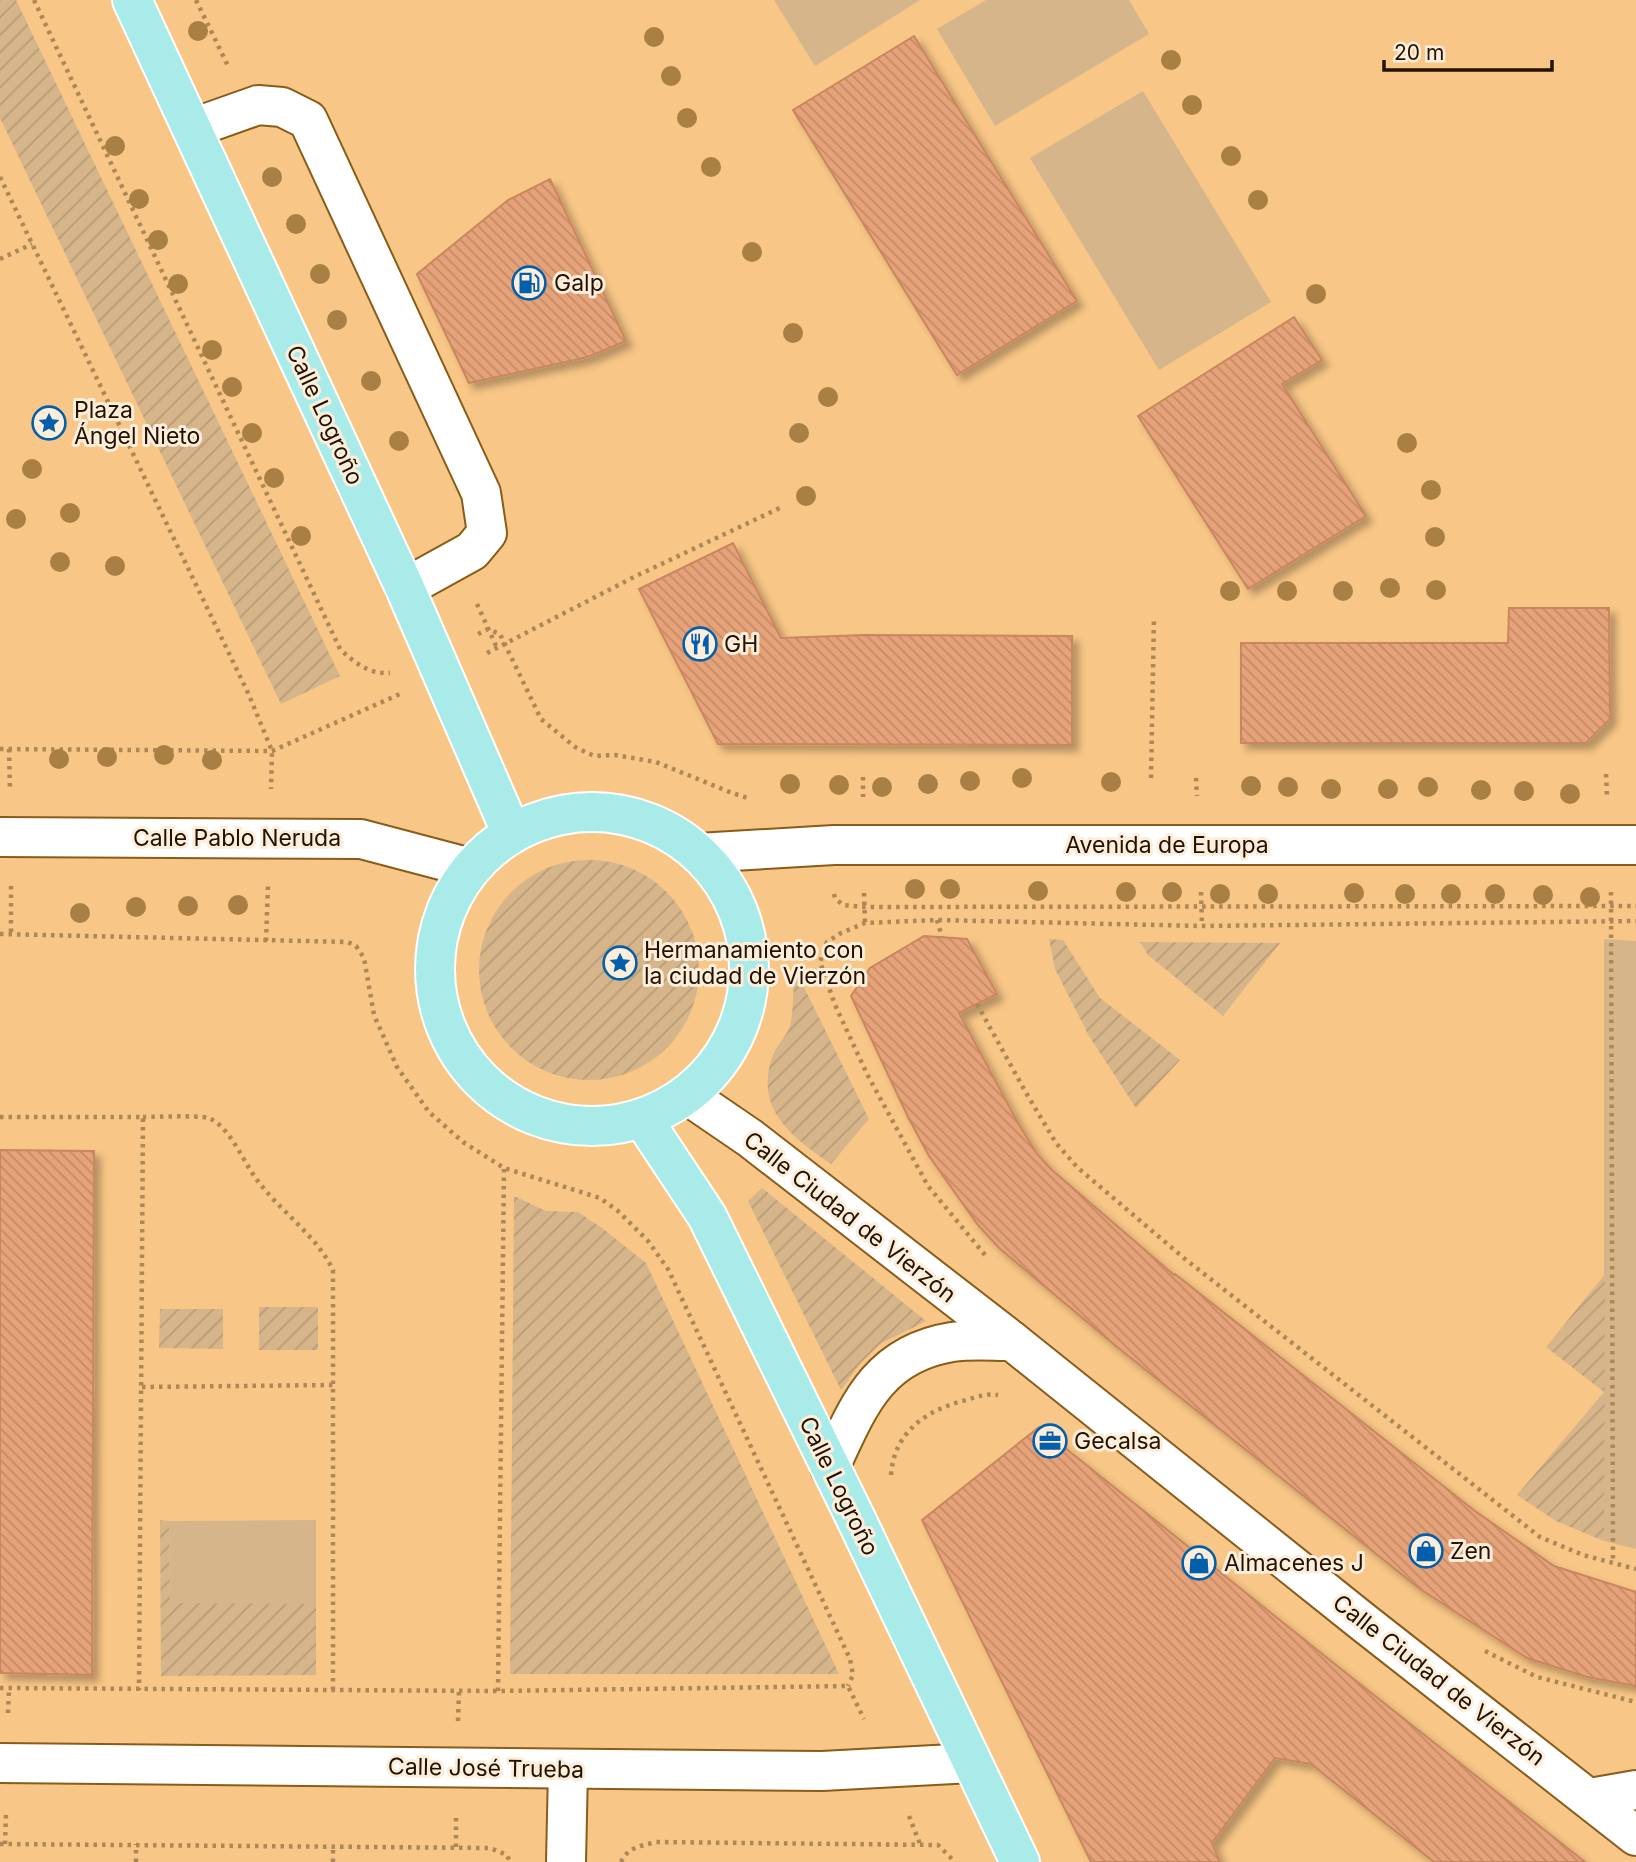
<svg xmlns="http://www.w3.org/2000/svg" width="1636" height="1862" viewBox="0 0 1636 1862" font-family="Inter,sans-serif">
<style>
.park{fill:#d6b58b}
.garden{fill:url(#garden-furrows)}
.building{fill:url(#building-back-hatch);stroke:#c9875e;stroke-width:2;filter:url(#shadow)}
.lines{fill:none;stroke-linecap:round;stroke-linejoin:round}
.minor-casing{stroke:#885c19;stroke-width:42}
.major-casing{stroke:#fff;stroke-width:42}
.path{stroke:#ae8757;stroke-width:4.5;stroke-dasharray:3.5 5;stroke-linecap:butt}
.minor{stroke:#fff;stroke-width:38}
.major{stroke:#a9ebe9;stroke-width:38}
.tree{fill:#a97f44}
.labels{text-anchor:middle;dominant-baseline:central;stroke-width:6;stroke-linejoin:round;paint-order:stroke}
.poi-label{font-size:23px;fill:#241200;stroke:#fdeedb;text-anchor:start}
.street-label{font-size:23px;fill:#241200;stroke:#fdeedb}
</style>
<defs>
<pattern id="garden-furrows" width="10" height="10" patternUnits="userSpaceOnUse" patternTransform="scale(1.75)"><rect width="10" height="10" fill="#d6b58b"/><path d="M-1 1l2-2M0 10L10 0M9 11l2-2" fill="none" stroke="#b89b76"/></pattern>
<pattern id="building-back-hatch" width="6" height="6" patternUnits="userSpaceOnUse" patternTransform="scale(1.75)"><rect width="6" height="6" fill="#e6a278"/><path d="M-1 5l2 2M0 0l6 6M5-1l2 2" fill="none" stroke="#c58a66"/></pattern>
<filter id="shadow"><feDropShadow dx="6" dy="6" stdDeviation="3.5" flood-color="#0004"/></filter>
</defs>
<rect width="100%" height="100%" fill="#f8c686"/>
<!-- park -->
<g class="park">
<polygon points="774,0 920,0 815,66"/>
<polygon points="986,0 1129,0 1149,34 995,126 937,29"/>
<polygon points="1143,91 1271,302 1159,370 1030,158"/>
<polygon points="1604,939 1636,941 1636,1549 1604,1541"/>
<polygon points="316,1520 316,1604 170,1604 169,1521"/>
</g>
<!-- garden -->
<g class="garden">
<polygon points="0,0 16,0 340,676 281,704 0,118"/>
<circle cx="589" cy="970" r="110"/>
<polygon points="1049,939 1063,940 1100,998 1180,1060 1136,1108 1089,1036 1055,969"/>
<polygon points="1140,942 1280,943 1223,1016 1148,955"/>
<path d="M794,967l75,152 -38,45c-39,-27 -78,-55 -58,-109 5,-12 16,-21 18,-33 3,-18 2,-37 3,-55z"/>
<polygon points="762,1188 926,1321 880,1344 859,1365 841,1390 748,1201"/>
<polygon points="514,1196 546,1211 578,1212 602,1228 646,1263 839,1674 510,1674"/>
<polygon points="1605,1274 1604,1541 1556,1521 1517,1495 1604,1392 1546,1347"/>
<rect x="259" y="1307" width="59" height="43"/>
<polygon points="160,1309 223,1309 223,1349 159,1348"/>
<polygon points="160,1520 169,1521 170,1603 316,1604 316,1675 161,1676"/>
</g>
<!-- building -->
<g class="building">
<polygon points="914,36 1077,301 957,375 793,110"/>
<polygon points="550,179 626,341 588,357 469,383 417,274 508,200"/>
<polygon points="1294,317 1322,360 1282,384 1366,516 1248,589 1138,416"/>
<polygon points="733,543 781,638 864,635 1072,636 1072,745 718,744 639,589"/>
<polygon points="1509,608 1609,608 1610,719 1586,743 1241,743 1241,643 1508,643"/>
<polygon points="924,936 967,939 997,994 959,1013 1018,1123 1037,1154 1052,1170 1174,1275 1175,1274 1475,1511 1554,1566 1636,1592 1636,1686 1587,1677 1527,1658 1420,1589 1117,1347 999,1248 978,1225 929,1156 908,1117 851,996 870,968"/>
<polygon points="0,1150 94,1151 92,1675 0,1673"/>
<polygon points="1039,1427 1341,1669 1585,1862 1434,1862 1311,1764 1275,1758 1212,1843 1220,1862 1091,1862 922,1520"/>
</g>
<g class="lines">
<defs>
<g id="minor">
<polyline points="193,128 258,105 282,107 308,120 481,493 487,533 472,551 405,588"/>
<polyline points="0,837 361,839 471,868"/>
<polyline points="698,853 834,845 1636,845"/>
<polyline points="687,1095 750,1138 1012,1341 1363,1622 1636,1836"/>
<path d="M830,1467c28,-60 47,-113 122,-125 19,-3 40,-1 60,-1"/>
<polyline points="0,1763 822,1771 972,1763"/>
<polyline points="1590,1798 1636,1790"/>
<polyline points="566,1862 568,1770"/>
</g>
<g id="major">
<polyline points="132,0 405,588 512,834"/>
<circle cx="592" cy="969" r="157"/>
<polyline points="642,1118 707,1216 856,1519 1020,1862"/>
</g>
</defs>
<!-- minor casing -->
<use href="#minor" class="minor-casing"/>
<!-- major casing -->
<use href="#major" class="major-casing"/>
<!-- path -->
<g class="path">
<path d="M34,0l306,649c15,14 28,25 50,24"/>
<polyline points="196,0 228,66"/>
<polyline points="0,177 249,695 272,751 271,789"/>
<polyline points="0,259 32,244"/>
<polyline points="477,604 497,648"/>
<polyline points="478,634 488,629 500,634 541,719 575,747 594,756 615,755 656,762 732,793 751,799"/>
<polyline points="487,653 634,577 784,506"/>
<polyline points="0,749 272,751 400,694"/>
<polyline points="9,749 10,790"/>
<polyline points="1606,774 1607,796"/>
<polyline points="863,777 863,797"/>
<polyline points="1151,778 1154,617"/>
<polyline points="1196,778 1197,796"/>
<polyline points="11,886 11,934"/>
<polyline points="1201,892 1202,926"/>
<polyline points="1611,892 1613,1563"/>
<polyline points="864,893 865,923"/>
<polyline points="834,894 835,898 843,905 864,907 1636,906"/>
<polyline points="937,920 942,937"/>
<polyline points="0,934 348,942 356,946 364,958 374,1015 397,1067 429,1112 463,1142 504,1168 600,1198 618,1211 648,1241 668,1269 850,1659 853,1675 848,1686"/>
<polyline points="266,941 268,885"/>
<polyline points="977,1004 1025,1091 1056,1143 1077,1167 1185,1259 1540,1537 1583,1555 1636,1569"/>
<polyline points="0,1117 143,1117 139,1690"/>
<path d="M143,1117c13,0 56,-2 65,1 19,6 33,38 43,53 23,37 64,61 82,99v420"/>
<polyline points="985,1255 928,1186 867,1074 835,1005 820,962 827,942 841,933 865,923 937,920 1202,926 1636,921"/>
<polyline points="142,1387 333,1385"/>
<path d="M891,1475c3,-43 35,-65 75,-75 11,-3 21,-7 32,-5"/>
<polyline points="1485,1651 1537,1677 1636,1702"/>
<polyline points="0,1688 498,1691 848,1686 864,1719"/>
<polyline points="498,1691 504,1168"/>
<polyline points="8,1713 9,1688"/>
<polyline points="458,1721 459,1691"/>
<polyline points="909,1816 920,1844"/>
<polyline points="0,1844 490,1848 507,1855 510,1862"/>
<polyline points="5,1844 6,1813"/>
<polyline points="456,1847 456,1817"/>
<polyline points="136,1862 136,1844"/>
<polyline points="333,1862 333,1847"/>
<path d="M621,1862c7,-15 20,-16 35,-20l282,3 17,17"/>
</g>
<!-- minor -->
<use href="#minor" class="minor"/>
<!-- major -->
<use href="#major" class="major"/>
</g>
<!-- trees -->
<g class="tree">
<circle cx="198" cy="31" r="10"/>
<circle cx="654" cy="37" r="10"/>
<circle cx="1171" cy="60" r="10"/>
<circle cx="671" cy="76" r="10"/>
<circle cx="1192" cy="105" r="10"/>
<circle cx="687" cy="118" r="10"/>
<circle cx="115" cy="146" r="10"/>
<circle cx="1231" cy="156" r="10"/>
<circle cx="711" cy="167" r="10"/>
<circle cx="272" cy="177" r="10"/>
<circle cx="139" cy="199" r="10"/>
<circle cx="1258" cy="200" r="10"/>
<circle cx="296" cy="224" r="10"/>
<circle cx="158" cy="240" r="10"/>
<circle cx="752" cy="252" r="10"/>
<circle cx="320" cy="274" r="10"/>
<circle cx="178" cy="284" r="10"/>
<circle cx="1316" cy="294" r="10"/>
<circle cx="337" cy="320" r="10"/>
<circle cx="793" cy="333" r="10"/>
<circle cx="212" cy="350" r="10"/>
<circle cx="371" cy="381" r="10"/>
<circle cx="232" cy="387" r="10"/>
<circle cx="828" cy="397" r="10"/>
<circle cx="252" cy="433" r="10"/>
<circle cx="799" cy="433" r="10"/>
<circle cx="399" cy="441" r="10"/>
<circle cx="1407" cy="443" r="10"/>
<circle cx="32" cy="469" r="10"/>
<circle cx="274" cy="478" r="10"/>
<circle cx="1431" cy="490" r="10"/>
<circle cx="806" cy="496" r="10"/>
<circle cx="70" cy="513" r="10"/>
<circle cx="16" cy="519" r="10"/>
<circle cx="301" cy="536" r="10"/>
<circle cx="1435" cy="537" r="10"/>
<circle cx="60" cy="562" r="10"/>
<circle cx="115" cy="566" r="10"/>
<circle cx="1390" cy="588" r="10"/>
<circle cx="1436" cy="590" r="10"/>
<circle cx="1230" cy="591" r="10"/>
<circle cx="1287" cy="591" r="10"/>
<circle cx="1343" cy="591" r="10"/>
<circle cx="164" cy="755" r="10"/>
<circle cx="107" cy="757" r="10"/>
<circle cx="59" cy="759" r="10"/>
<circle cx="212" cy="760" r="10"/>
<circle cx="1022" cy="778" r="10"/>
<circle cx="970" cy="781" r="10"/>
<circle cx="1111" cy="782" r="10"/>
<circle cx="790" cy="784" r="10"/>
<circle cx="928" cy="784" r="10"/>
<circle cx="839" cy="785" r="10"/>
<circle cx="1251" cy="786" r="10"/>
<circle cx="882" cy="787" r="10"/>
<circle cx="1288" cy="787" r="10"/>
<circle cx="1428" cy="787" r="10"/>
<circle cx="1331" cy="789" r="10"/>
<circle cx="1388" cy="789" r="10"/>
<circle cx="1481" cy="790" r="10"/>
<circle cx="1524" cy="791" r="10"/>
<circle cx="1570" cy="794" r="10"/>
<circle cx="915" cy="889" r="10"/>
<circle cx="950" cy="889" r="10"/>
<circle cx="1038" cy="891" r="10"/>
<circle cx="1126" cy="892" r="10"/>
<circle cx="1172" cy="892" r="10"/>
<circle cx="1354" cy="893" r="10"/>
<circle cx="1220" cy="894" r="10"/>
<circle cx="1268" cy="894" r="10"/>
<circle cx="1405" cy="894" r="10"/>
<circle cx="1451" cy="894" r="10"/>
<circle cx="1495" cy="894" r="10"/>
<circle cx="1543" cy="895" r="10"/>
<circle cx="1590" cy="897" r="10"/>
<circle cx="238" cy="905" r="10"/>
<circle cx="188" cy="906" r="10"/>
<circle cx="136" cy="907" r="10"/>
<circle cx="80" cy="913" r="10"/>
</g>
<!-- icons -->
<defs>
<symbol id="fuel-ring" viewBox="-11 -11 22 22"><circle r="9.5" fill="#fdeedb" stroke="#035eac" stroke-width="1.5"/><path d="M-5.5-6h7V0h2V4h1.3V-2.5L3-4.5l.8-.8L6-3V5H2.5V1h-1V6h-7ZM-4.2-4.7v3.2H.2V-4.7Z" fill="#035eac"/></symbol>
<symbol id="sight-ring" viewBox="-11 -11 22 22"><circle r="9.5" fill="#fdeedb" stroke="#035eac" stroke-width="1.5"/><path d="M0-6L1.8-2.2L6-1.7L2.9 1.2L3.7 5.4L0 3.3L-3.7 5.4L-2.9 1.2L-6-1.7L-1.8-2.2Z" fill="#035eac"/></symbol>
<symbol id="restaurant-ring" viewBox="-11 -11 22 22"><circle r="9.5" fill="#fdeedb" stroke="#035eac" stroke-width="1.5"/><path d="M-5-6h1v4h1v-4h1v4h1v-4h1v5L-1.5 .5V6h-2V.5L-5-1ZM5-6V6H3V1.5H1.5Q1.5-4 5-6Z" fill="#035eac"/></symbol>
<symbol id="office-ring" viewBox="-11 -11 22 22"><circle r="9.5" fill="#fdeedb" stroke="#035eac" stroke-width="1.5"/><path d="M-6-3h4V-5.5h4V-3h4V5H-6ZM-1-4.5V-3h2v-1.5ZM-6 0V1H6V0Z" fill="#035eac"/></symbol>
<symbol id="shop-ring" viewBox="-11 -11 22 22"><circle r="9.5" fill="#fdeedb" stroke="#035eac" stroke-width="1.5"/><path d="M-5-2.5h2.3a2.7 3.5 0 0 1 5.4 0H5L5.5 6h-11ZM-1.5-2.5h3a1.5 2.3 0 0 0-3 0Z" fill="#035eac"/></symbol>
</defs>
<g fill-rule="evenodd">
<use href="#fuel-ring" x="510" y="264" width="38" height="38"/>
<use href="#sight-ring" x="30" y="404" width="38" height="38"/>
<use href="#restaurant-ring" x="681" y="625" width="38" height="38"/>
<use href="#sight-ring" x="601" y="944" width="38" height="38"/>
<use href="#office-ring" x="1031" y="1422" width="38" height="38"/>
<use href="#shop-ring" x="1407" y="1532" width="38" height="38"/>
<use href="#shop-ring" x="1180" y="1544" width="38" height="38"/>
</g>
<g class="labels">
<!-- poi labels -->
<g class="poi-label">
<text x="554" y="283">Galp</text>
<text x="74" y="410">Plaza<tspan x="74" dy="26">Ángel Nieto</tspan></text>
<text x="724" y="644">GH</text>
<text x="644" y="950">Hermanamiento con<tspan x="644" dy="26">la ciudad de Vierzón</tspan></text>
<text x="1074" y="1441">Gecalsa</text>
<text x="1450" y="1551">Zen</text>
<text x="1224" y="1563">Almacenes J</text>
</g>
<!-- street labels -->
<g class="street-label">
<text transform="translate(325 415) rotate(65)">Calle Logroño</text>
<text x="237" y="838">Calle Pablo Neruda</text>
<text x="1167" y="845">Avenida de Europa</text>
<text transform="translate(850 1217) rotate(38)">Calle Ciudad de Vierzón</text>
<text transform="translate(839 1486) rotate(64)">Calle Logroño</text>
<text transform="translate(1439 1680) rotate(38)">Calle Ciudad de Vierzón</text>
<text transform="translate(486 1768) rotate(1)">Calle José Trueba</text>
</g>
</g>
<!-- scale -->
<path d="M1384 60v10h168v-10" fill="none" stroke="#241200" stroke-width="3.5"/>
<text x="1394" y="60" font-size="21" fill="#241200" stroke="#fdeedb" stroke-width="5" paint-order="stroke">20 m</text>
</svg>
